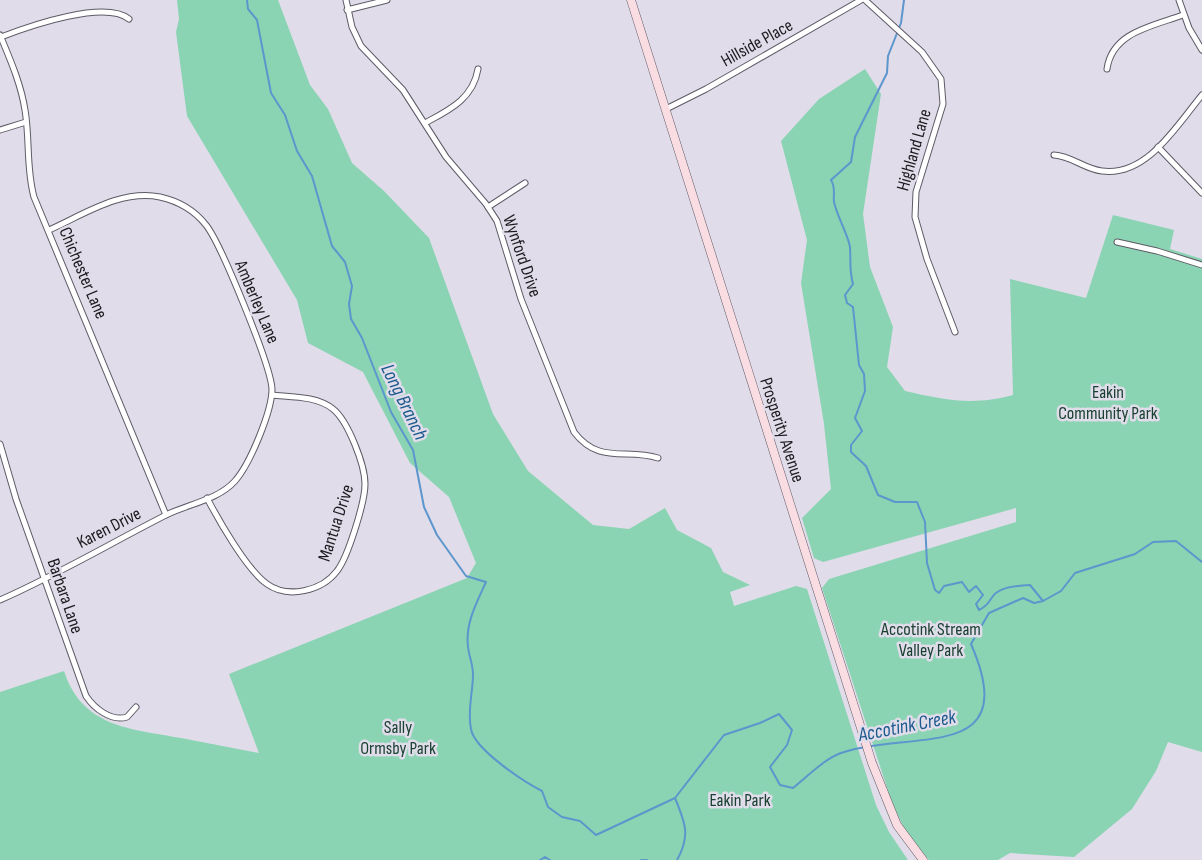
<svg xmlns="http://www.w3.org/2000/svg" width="1202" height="860" viewBox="0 0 1202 860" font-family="'Sofia Sans Condensed',sans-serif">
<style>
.green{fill:#8ad4b3}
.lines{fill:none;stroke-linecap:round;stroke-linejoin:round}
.stream{stroke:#5c96cc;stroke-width:2}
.minor-casing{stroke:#5e5b66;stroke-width:7}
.secondary-casing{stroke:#5e5b66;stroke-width:9}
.minor{stroke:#fff;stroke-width:5}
.secondary{stroke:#fadde2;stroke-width:8}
.labels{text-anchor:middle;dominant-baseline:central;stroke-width:5;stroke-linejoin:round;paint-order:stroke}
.street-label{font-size:18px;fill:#1b1a1e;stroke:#e0dcea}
.park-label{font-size:18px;fill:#194030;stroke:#e0dcea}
.water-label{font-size:20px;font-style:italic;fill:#1c5a8e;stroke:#e0dcea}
</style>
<rect width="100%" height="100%" fill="#e0dcea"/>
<!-- green -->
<g class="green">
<path d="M177,0h101l32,85 18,24 24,54 32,28 45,47 64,176 35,57 65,54 36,4 36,-21 12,22 34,18 12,24 27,13 -20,7 4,14 62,-20 11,3 69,216 13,27 19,28h-908v-168l64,-21c18,56 66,58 117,67 26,5 52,10 78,15l-30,-79 238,-96 9,-15 -27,-66 -39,-34 -47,-91 -55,-29 -11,-43 -110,-184 -11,-84 3,-13z"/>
<path d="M865,69l16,25 -18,120 7,53 23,60 -6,40 18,24c40,9 68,15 108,4l-3,-116 76,19 27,-83 61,15 -4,19 32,10v493l-34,-10 -12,29 -24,38 -58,48 -64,-4 -12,7h-69l-22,-26 -15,-31 -70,-215 7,-9 187,-57v-14l-193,54 -9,-4 -12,-40 29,-29 -7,-65 -23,-141 6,-43 -26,-99 38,-42z"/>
</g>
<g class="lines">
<!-- stream -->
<g class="stream">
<path d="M247,0l1,9 9,11 14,73 14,22 12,36 15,25 20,70 13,16 7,24 -3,18 2,15 11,19 29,74 22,38 11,57 13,28 29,41 20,6c-9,20 -21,41 -18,65 1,9 5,18 5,27 0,19 -6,36 -2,55 3,20 53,53 71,62l6,16 14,10 18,4 16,14 79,-37"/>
<path d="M904,0l-3,23 -13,33 -1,17 -32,64 -4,25 -20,18c5,8 2,13 3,22 3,14 14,33 16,45 1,14 -1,23 3,37l-8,11 2,8 6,4 6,58 5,9 1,17 -10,27 7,13 -11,14v7l15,14 12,29 17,7h22l8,20 2,41 8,27 4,3 5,-7 18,-4 7,10 7,-6 7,9 -7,9 3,6c8,-4 9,-7 14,-14 8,-10 25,-10 37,-11l13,16"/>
<polyline points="540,860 545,857 550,860"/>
<polyline points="641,860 647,860"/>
<path d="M677,860c14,-24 8,-38 -2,-62l49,-63 36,-12 19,-9 13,16 -5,15 -17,22 10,18 13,3c14,-11 31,-29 48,-35 71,-24 182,11 130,-109l18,-31 34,-15 11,5 9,-2 18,-10 14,-18 60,-19 18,-12 23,-1 26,21"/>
</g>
<defs>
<g id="minor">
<path d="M346,0l6,27 9,19 42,44 43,67 40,47 11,17 24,78 53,133c25,33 52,16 84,26"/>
<polyline points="865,0 922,52 941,79 943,104 916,192 915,217 927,259 955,332"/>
<polyline points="1179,0 1189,28 1202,50"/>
<polyline points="347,10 387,0"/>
<path d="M0,35c10,24 21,49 25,75 5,29 1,58 9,87l132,318"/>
<path d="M1,37c31,-12 104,-37 128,-18"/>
<path d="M1107,69c5,-37 46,-43 76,-54"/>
<polyline points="666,109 706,89 861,0"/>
<path d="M425,123c24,-13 48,-24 53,-54"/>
<polyline points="0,130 26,122"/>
<polyline points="1158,147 1202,193"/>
<path d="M1054,155c18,1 30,14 48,16 45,6 75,-46 100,-76"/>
<polyline points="488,207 525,183"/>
<polyline points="1117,242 1157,251 1202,265"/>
<path d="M0,444l16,55 70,197c8,12 25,26 41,21l9,-10"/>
<path d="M207,498c12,23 40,72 60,86 21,15 55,7 70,-13 11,-14 28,-69 28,-87 0,-19 -17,-63 -32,-75 -16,-13 -41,-12 -61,-14"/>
<path d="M0,600c57,-25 111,-57 166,-85 22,-11 52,-15 69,-34 15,-17 37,-70 37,-92 -1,-23 -51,-145 -66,-164 -11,-14 -28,-24 -46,-28 -39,-8 -77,18 -111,33"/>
</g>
<polyline id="secondary" points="631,0 872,763 897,825 923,860"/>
</defs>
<!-- minor casing -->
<use href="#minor" class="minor-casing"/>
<!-- secondary casing -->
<use href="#secondary" class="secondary-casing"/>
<!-- minor -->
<use href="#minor" class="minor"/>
<!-- secondary -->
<use href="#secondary" class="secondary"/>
</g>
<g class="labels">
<!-- street labels -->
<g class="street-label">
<text transform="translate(757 43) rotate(-29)">Hillside Place</text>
<text transform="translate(914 150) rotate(-74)">Highland Lane</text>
<text transform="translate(522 256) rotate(71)">Wynford Drive</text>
<text transform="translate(83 273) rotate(67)">Chichester Lane</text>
<text transform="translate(257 302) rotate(67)">Amberley Lane</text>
<text transform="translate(782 430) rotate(72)">Prosperity Avenue</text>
<text transform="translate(336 523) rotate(-72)">Mantua Drive</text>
<text transform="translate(109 528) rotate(-27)">Karen Drive</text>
<text transform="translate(65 596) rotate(71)">Barbara Lane</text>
</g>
<!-- park labels -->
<g class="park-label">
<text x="1108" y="392">Eakin<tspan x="1108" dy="21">Community Park</tspan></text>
<text x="931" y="629">Accotink Stream<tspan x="931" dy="21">Valley Park</tspan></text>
<text x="398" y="727">Sally<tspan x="398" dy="21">Ormsby Park</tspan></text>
<text x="740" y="800">Eakin Park</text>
</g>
<!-- water labels -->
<g class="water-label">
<text transform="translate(404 402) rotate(64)">Long Branch</text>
<text transform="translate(907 726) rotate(-11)">Accotink Creek</text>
</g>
</g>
</svg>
